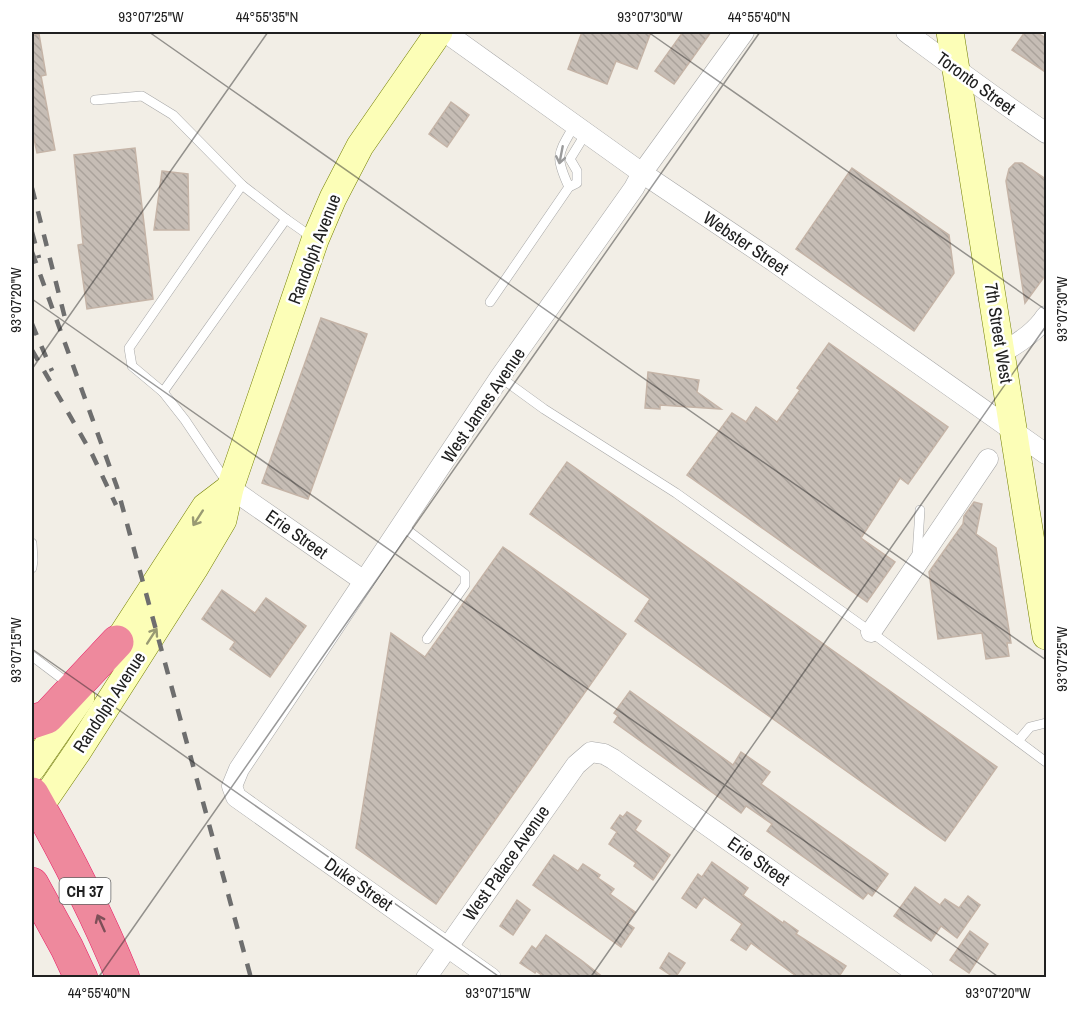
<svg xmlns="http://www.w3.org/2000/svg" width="1078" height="1009" viewBox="0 0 1078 1009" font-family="'Archivo Narrow',sans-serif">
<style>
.building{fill:url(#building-back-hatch);stroke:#c5b4a7;stroke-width:1.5}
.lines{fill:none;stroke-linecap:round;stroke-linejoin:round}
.lane-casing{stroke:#a7a7a7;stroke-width:10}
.street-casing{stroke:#a7a7a7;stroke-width:21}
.secondary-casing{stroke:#737f00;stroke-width:28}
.highway-casing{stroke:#e91a64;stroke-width:34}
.lane{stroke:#fff;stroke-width:9}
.street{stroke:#fff;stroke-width:20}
.secondary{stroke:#fcfeb7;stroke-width:27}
.highway{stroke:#ee899d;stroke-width:33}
.rail{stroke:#6e6e6e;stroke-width:4.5;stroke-dasharray:12 12;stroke-linecap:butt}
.oneway{stroke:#9b9b9b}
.oneway2{stroke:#999a73}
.oneway3{stroke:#7d4f58}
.ticks{fill:none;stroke:#202020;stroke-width:1.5;stroke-opacity:0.45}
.labels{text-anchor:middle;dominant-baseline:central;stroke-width:5;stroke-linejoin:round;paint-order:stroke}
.shield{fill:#fff;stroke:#636363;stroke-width:1.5}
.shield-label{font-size:16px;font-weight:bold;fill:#202020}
.street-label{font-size:18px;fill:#202020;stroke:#fff}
.neatline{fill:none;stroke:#202020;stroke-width:2}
.ticks-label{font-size:15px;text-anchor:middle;fill:#202020}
</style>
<defs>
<pattern id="building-back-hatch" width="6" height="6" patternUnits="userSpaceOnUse" patternTransform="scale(1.5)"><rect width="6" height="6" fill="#c6bdb5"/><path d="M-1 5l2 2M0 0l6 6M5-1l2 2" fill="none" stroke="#aaa29b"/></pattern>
</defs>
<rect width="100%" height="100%" fill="#f2eee6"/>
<!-- building -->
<g class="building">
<polygon points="582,32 651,32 637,69 616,61 607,84 568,69"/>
<polygon points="683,32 711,32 674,84 655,71"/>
<polygon points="1025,32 1036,32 1047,39 1047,73 1012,50"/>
<polygon points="39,34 46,75 41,76 55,150 37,153 32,129 32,35"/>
<polygon points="451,102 469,115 447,147 429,134"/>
<polygon points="135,148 153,299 87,309 78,245 83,244 74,155"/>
<polygon points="1015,163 1022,163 1047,180 1047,273 1025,303 1006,181 1009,169"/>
<polygon points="852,168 949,235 954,273 914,331 796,249"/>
<polygon points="162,171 188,174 189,230 154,230"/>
<polygon points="321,318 367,334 308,499 262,483"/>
<polygon points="829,343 948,427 908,484 900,478 861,538 895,562 867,602 687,475 732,413 746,422 756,407 777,422 800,390 797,388"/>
<polygon points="648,372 699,380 697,392 721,409 660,405 660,409 645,408"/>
<polygon points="567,462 997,767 945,841 635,621 650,599 530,514"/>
<polygon points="974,502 982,504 976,534 996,548 1011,643 1007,643 1009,656 986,659 982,633 938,639 929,572 963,524 964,516"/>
<polygon points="503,547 626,634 436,904 356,848 391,633 425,657"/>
<polygon points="222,590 255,613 266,598 306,626 270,677 230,649 235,642 202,619"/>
<polygon points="630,691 733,765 741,752 770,772 761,784 888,874 872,896 868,893 863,899 767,831 772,824 746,806 741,813 614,722 618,716 614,713"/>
<polygon points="627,812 641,821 635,830 670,855 653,880 634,866 636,863 609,844 617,832 611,828 620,815 623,817"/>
<polygon points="554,855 578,871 583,864 600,875 598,878 614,889 610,894 635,912 627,923 634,928 621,947 533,885"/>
<polygon points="712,862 748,888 743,895 783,923 784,921 798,931 796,934 846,966 838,978 799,978 751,943 746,950 731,940 742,924 704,897 696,908 682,898 698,874 702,877"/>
<polygon points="915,887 940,905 945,899 959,908 968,896 980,905 957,938 941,926 931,941 894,916"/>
<polygon points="517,900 530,910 513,935 500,926"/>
<polygon points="970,931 988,944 969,973 950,960"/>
<polygon points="546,935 581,960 604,978 546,978 536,971 535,973 520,963 532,946 536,949"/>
<polygon points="669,953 685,963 675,978 660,968"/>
</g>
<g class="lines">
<defs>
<g id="lane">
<polyline points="95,100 142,96 173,115 242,185 286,219"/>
<path d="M569,187c-15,-32 -11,-33 6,-63"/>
<polyline points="490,302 569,187 577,183 577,171 570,159 586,133"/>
<polyline points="500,377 544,409 676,493 871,632 1046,762"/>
<polyline points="163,392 286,219 313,238"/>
<polyline points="228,484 185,420 163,392 132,366 129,348 242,185"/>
<polyline points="402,526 465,574 465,585 427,639"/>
<polyline points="32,543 33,560 32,568"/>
<polyline points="917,556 920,510"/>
<polyline points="32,656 69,684"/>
<polyline points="1018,741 1030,727 1046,723"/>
</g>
<g id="street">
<polyline points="445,32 642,173 773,261 1046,454"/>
<path d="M906,32c46,34 93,69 140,101"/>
<path d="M1002,353c17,-11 33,-20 44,-37"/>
<polyline points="230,488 364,581"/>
<polyline points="871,632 988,459"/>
<polyline points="426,978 576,765 591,752 604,754 613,759 923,978"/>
<polyline points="491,978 236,797 232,786 239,769 500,377 634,188 642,173 744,32"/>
</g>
<g id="secondary">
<polyline points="950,32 1046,636"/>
<polyline points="107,658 205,507 230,488"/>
<polyline points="32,768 81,697"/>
<polyline points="32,818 78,751 194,569 223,520 230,488 315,240 333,198 360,146 439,32"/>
</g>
<g id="highway">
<polyline points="32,722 47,717 117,642"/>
<path d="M32,794c34,60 65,120 91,184"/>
<polyline points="32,884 67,948 81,978"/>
</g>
</defs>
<!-- lane casing -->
<use href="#lane" class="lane-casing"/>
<!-- street casing -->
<use href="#street" class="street-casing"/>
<!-- secondary casing -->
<use href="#secondary" class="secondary-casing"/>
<!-- highway casing -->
<use href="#highway" class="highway-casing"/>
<!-- lane -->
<use href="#lane" class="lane"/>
<!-- street -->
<use href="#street" class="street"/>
<!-- secondary -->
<use href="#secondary" class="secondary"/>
<!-- highway -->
<use href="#highway" class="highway"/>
<!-- rail -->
<g class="rail">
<polyline points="32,188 67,326"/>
<polyline points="32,232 39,258"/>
<polyline points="32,252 117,487 251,978"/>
<polyline points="32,324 52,371"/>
<polyline points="32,350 92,454 116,505"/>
</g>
</g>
<!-- one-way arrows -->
<defs><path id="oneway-shaft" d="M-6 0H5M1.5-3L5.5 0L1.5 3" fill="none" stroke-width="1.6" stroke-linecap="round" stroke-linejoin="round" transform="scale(1.5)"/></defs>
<use class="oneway" href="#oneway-shaft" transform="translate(561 155) rotate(101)"/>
<g class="oneway2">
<use href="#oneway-shaft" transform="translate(198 518) rotate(123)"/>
<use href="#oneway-shaft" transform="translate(152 636) rotate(-57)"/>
</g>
<use class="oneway3" href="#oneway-shaft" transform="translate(101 923) rotate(-114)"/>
<!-- ticks -->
<path class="ticks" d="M149,32l897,628M648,32l398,278M32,299l968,679M32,369l236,-337M32,649l469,329M98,978l662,-946M590,978l456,-652"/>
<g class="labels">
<!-- shield labels -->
<rect class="shield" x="59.5" y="878" width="51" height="26" rx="4.5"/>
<g class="shield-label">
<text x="85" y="891">CH 37</text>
</g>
<!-- street labels -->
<g class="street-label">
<text transform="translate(976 83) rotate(36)">Toronto Street</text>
<text transform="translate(746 243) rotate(34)">Webster Street</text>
<text transform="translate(314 249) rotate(-69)">Randolph Avenue</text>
<text transform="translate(999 333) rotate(81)">7th Street West</text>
<text transform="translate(483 405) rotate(-56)">West James Avenue</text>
<text transform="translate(297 534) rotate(35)">Erie Street</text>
<text transform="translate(109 702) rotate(-57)">Randolph Avenue</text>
<text transform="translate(759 861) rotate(35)">Erie Street</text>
<text transform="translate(506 863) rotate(-55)">West Palace Avenue</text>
<text transform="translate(359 884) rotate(35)">Duke Street</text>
</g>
</g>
<!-- border -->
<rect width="1078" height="1009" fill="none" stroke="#ffffff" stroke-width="66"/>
<rect x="33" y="33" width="1012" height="943" class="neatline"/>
<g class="ticks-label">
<text x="151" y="22">93°07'25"W</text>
<text x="267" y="22">44°55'35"N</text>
<text x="650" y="22">93°07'30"W</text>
<text x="759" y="22">44°55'40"N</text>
<text transform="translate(16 300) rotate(-90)" y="5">93°07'20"W</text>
<text transform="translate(1062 309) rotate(-90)" y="5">93°07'30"W</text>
<text transform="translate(16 650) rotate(-90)" y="5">93°07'15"W</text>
<text transform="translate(1062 659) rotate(-90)" y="5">93°07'25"W</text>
<text x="99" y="998">44°55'40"N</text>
<text x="498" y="998">93°07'15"W</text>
<text x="998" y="998">93°07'20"W</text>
</g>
</svg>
